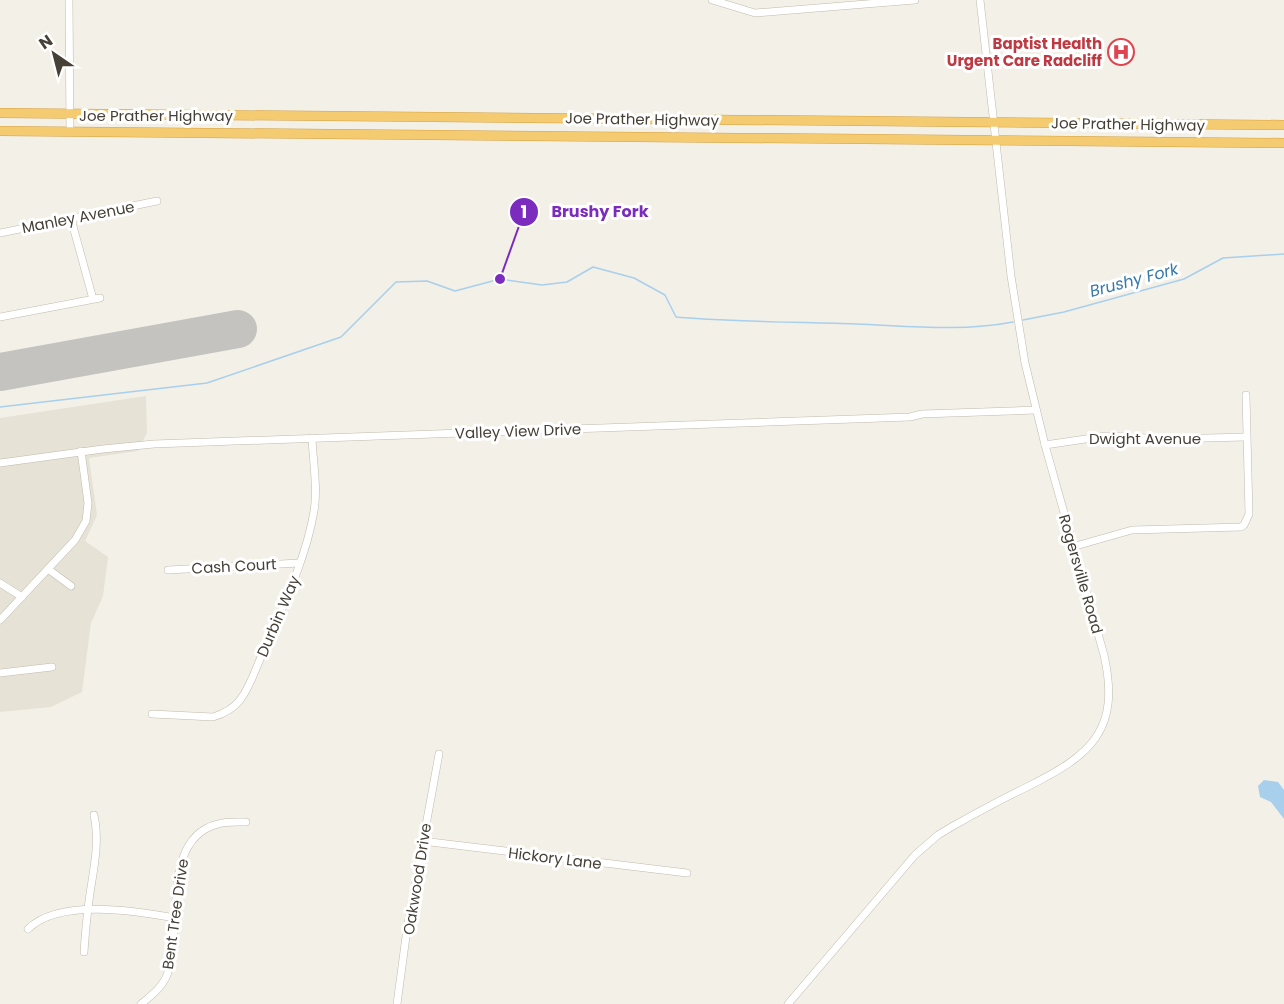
<svg xmlns="http://www.w3.org/2000/svg" width="1284" height="1004" viewBox="0 0 1284 1004" font-family="Poppins,sans-serif">
<style>
.residential{fill:#e6e2d6}
.water{fill:#a8cfec}
.lines{fill:none;stroke-linecap:round;stroke-linejoin:round}
.stream{stroke:#a8cfec;stroke-width:1.5}
.runway{stroke:#c4c3bf;stroke-width:38}
.minor-casing{stroke:#c1baae;stroke-width:8}
.highway-casing{stroke:#d4a041;stroke-width:10}
.minor{stroke:#fff;stroke-width:7}
.highway{stroke:#f5cb71;stroke-width:9}
.labels{text-anchor:middle;dominant-baseline:central;stroke-width:6;stroke-linejoin:round;paint-order:stroke}
.health-label{font-size:15px;font-weight:bold;fill:#be3a42;stroke:#fff;text-anchor:end}
.street-label{font-size:15px;fill:#464037;stroke:#fff}
.water-label{font-size:16px;font-style:italic;fill:#3778ab;stroke:#fff}
.leader{fill:none;stroke:#7b2cbf;stroke-width:2}
.callout-dot{fill:#7b2cbf;stroke:#fff;stroke-width:2}
.mark-label{font-size:18px;text-anchor:middle;font-weight:bold;fill:#fff}
.callout-label{font-size:16px;text-anchor:middle;font-weight:bold;fill:#7b2cbf;stroke:#fff;stroke-width:6;stroke-linejoin:round;paint-order:stroke}
</style>
<rect width="100%" height="100%" fill="#f3f0e8"/>
<!-- residential -->
<polygon class="residential" points="146,396 147,433 138,451 89,458 97,515 85,541 108,557 103,596 91,623 82,692 51,707 0,712 0,418"/>
<!-- water -->
<polygon class="water" points="1264,780 1278,782 1284,790 1284,819 1271,802 1260,797 1258,786"/>
<g class="lines">
<!-- stream -->
<g class="stream">
<polyline points="1023,320 1064,312 1184,279 1223,258 1284,254"/>
<path d="M0,407l207,-24 134,-46 55,-55 31,-1 28,10 45,-12 42,6 25,-3 26,-15 41,11 31,17 11,22c60,5 120,5 180,7 52,2 105,8 157,-2"/>
</g>
<!-- runway -->
<polyline class="runway" points="0,372 238,329"/>
<defs>
<g id="minor">
<polyline points="69,0 70,132"/>
<polyline points="712,0 755,13 915,0"/>
<polyline points="71,219 93,299"/>
<polyline points="0,233 157,201"/>
<polyline points="0,317 100,298"/>
<polyline points="1045,445 1106,436 1167,439 1246,437"/>
<polyline points="0,463 103,449 154,444 910,417 922,414 1036,410"/>
<polyline points="1072,547 1132,530 1241,527 1244,525 1249,514 1246,395"/>
<polyline points="48,569 71,586"/>
<polyline points="168,570 299,563"/>
<polyline points="0,583 22,597"/>
<polyline points="0,620 75,540 86,521 88,503 81,451"/>
<polyline points="0,673 52,667"/>
<path d="M152,714l61,3c10,-3 20,-8 27,-17 11,-14 16,-33 24,-50 19,-44 42,-91 50,-139 4,-23 -1,-49 -2,-73"/>
<polyline points="422,841 687,873"/>
<path d="M28,929c31,-31 108,-18 147,-11"/>
<path d="M84,952c1,-14 2,-28 4,-43 3,-31 13,-62 6,-94"/>
<path d="M141,1004c11,-9 23,-18 27,-32 15,-43 -8,-134 50,-148 9,-3 19,-2 28,-2"/>
<polyline points="397,1004 407,929 439,754"/>
<path d="M788,1004l127,-149 23,-20 15,-9c25,-14 49,-27 74,-39 64,-32 94,-56 77,-132l-59,-210 -20,-82 -14,-87 -31,-276"/>
</g>
<g id="highway">
<polyline points="0,113 1284,125"/>
<polyline points="0,131 1284,143"/>
</g>
</defs>
<!-- minor casing -->
<use href="#minor" class="minor-casing"/>
<!-- highway casing -->
<use href="#highway" class="highway-casing"/>
<!-- minor -->
<use href="#minor" class="minor"/>
<!-- highway -->
<use href="#highway" class="highway"/>
</g>
<!-- icons -->
<defs>
<symbol id="hospital-ring" viewBox="-11 -11 22 22"><circle r="9.5" fill="#fff" stroke="#e0444e" stroke-width="1.5"/><path d="M-5-5h3v3.5h4V-5h3V5h-3V1.5h-4V5h-3Z" fill="#e0444e"/></symbol>
</defs>
<g fill-rule="evenodd">
<use href="#hospital-ring" x="1106" y="37" width="30" height="30"/>
</g>
<g class="labels">
<!-- health labels -->
<g class="health-label">
<text x="1102" y="43">Baptist Health<tspan x="1102" dy="17">Urgent Care Radcliff</tspan></text>
</g>
<!-- street labels -->
<g class="street-label">
<text x="156" y="115">Joe Prather Highway</text>
<text transform="translate(642 119) rotate(1)">Joe Prather Highway</text>
<text transform="translate(1128 124) rotate(1)">Joe Prather Highway</text>
<text transform="translate(78 217) rotate(-11)">Manley Avenue</text>
<text transform="translate(518 431) rotate(-2)">Valley View Drive</text>
<text x="1145" y="438">Dwight Avenue</text>
<text transform="translate(234 566) rotate(-3)">Cash Court</text>
<text transform="translate(1081 574) rotate(74)">Rogersville Road</text>
<text transform="translate(278 616) rotate(-67)">Durbin Way</text>
<text transform="translate(555 858) rotate(7)">Hickory Lane</text>
<text transform="translate(417 879) rotate(-81)">Oakwood Drive</text>
<text transform="translate(175 914) rotate(-82)">Bent Tree Drive</text>
</g>
<!-- water labels -->
<g class="water-label">
<text transform="translate(1134 280) rotate(-15)">Brushy Fork</text>
</g>
</g>
<!-- callouts -->
<path class="leader" d="M500 279L524 212"/>
<g class="callout-dot">
<circle cx="500" cy="279" r="6"/>
<circle cx="524" cy="212" r="15"/>
</g>
<g class="mark-label">
<text x="524" y="218">1</text>
</g>
<g class="callout-label">
<text x="600" y="217">Brushy Fork</text>
</g>
<!-- north arrow -->
<g transform="translate(54 54) rotate(325)" stroke="#ffffff" stroke-width="4.5" paint-order="stroke">
<path d="M0-4.5L10 22L0 15L-10 22Z" fill="#464037"/>
<text y="-9" font-size="16" font-weight="bold" text-anchor="middle" fill="#464037">N</text>
</g>
</svg>
